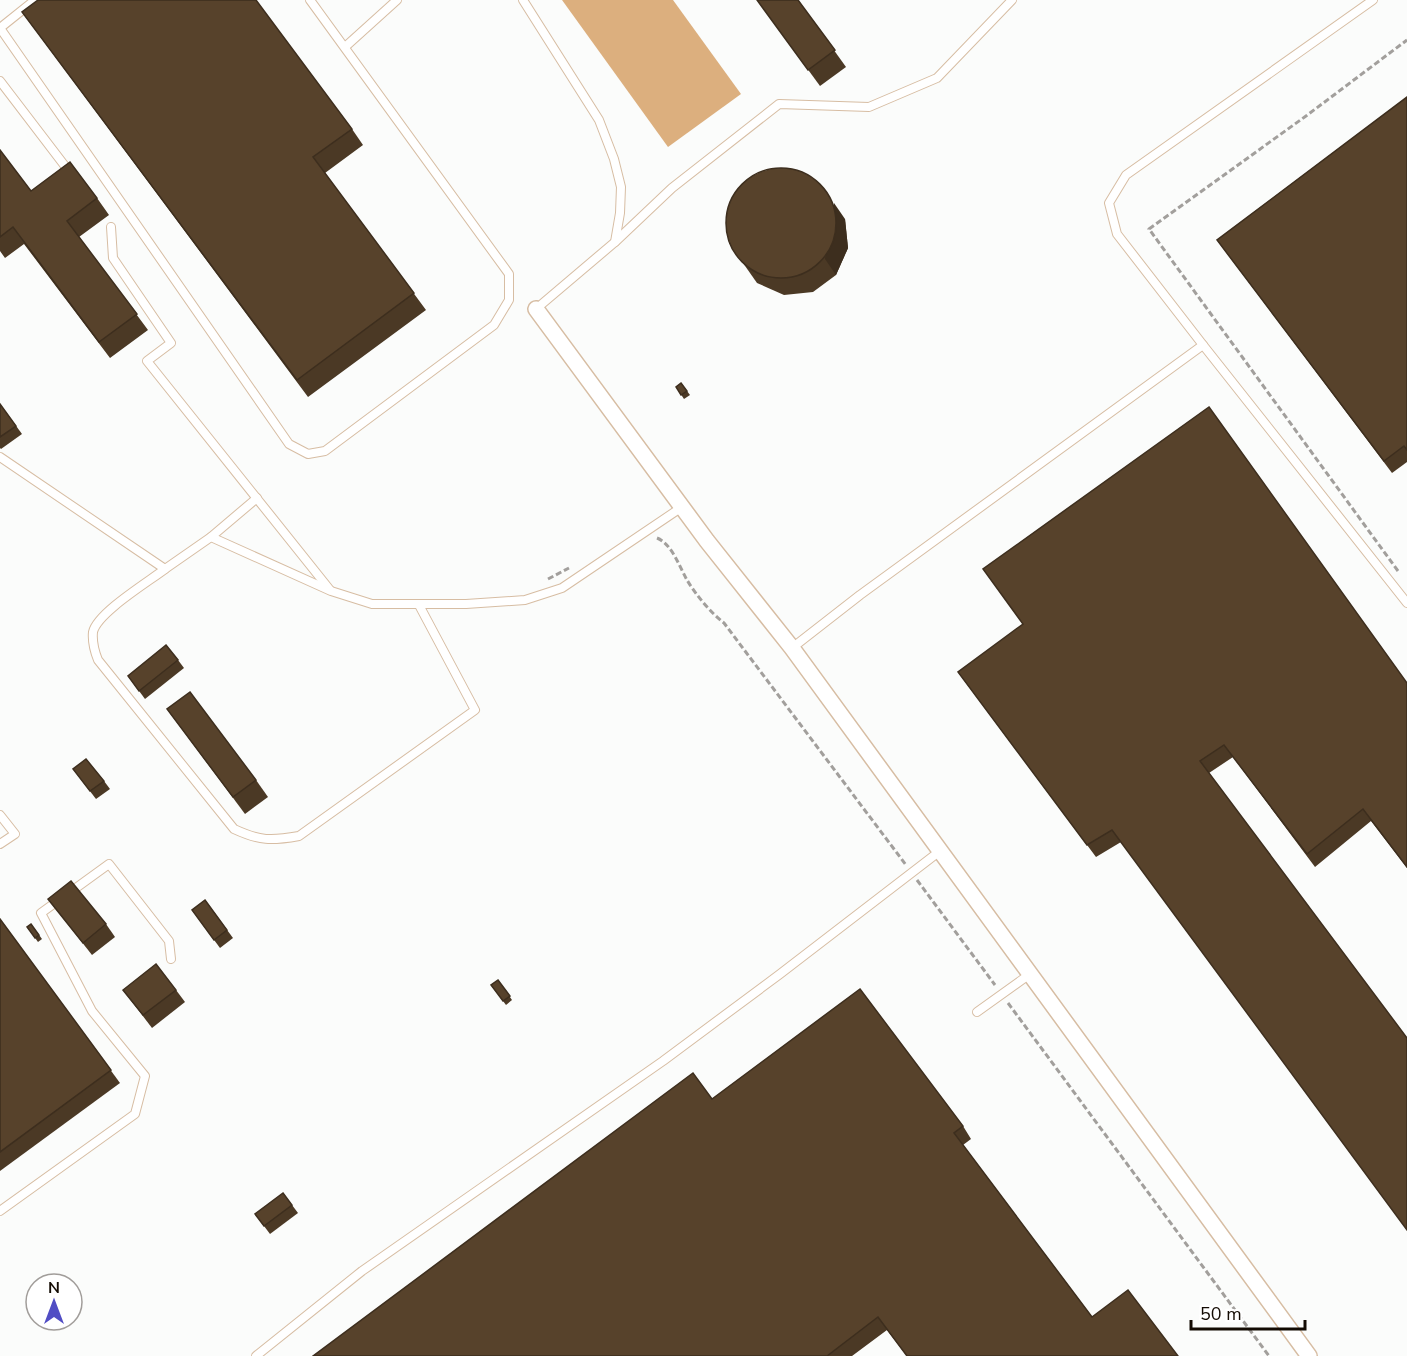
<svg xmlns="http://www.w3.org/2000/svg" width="1407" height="1356" viewBox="0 0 1407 1356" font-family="'Nunito Sans',sans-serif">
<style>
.water{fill:#dcaf7e}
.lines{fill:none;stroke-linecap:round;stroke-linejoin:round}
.lane-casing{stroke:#d7bda3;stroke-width:10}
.street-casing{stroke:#d7bda3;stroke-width:18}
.path{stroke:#a29f9c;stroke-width:3;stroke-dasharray:6 3;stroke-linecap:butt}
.lane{stroke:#fff;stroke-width:8}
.street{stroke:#fff;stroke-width:15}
.wall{fill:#4b3925}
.shaded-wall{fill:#3d2e1e}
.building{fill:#57422b;stroke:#3d2e1e;stroke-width:1.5}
</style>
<rect width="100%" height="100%" fill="#fbfcfb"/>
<!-- water -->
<polygon class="water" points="562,0 673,0 741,94 668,147"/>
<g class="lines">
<defs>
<g id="lane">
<polyline points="523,0 599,120 614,159 621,187 620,213 615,242 536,309"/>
<polyline points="0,28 289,444 308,454 325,451 494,325 509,300 509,274 310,0"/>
<polyline points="0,28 35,0"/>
<polyline points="345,47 397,0"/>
<polyline points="0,81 68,170"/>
<polyline points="111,227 113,258 171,343 147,361 330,590"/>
<polyline points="615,242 672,188 779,104 869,107 937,78 1012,0"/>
<polyline points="1203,345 1407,603"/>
<polyline points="0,457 165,569 211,537 331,591 372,604 466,604 525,600 562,588 682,507"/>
<polyline points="211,537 257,498"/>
<path d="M165,569c-17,13 -68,44 -72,63 -1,10 1,18 5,28l136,169c26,12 37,12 65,7l176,-126 -56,-105"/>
<polyline points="792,648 860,595 1203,345 1117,234 1109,203 1126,175 1373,0"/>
<polyline points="0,815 15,834 0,844"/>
<polyline points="69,893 109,864 169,941 171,959"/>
<polyline points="977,1012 1030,974"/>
<polyline points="0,1211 135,1114 145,1076 92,1011 41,913 59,900"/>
<polyline points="256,1356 362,1271 663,1061 780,974 940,851"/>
</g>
<polyline id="street" points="536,309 707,541 792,648 1309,1356"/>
</defs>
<!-- lane casing -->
<use href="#lane" class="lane-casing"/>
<!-- street casing -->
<use href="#street" class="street-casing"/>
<!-- path -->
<g class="path">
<path d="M657,538c15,6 22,28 30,42 9,15 23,32 37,43l182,242"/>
<polyline points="1398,571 1149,229 1306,116 1407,40"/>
<polyline points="548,579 569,568"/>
<polyline points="917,880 995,985"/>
<polyline points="1008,1003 1269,1356"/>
</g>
<!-- lane -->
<use href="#lane" class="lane"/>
<!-- street -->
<use href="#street" class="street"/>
</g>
<!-- wall -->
<g class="wall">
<polygon points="757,0 798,0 846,67 820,86"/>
<polygon points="22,12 352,129 363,145 325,173 426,310 308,397"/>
<polygon points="1407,97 1407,462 1392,473 1217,240"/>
<polygon points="0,150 31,191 97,198 109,215 79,237 148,330 110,358 24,244 5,258 0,251"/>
<polygon points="845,219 848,248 836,275 813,292 784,295 757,283 729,243"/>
<polygon points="681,383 690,395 684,399 676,387"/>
<polygon points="0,404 22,434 1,449 0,448"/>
<polygon points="178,660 184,668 145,699 128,676"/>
<polygon points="958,672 1407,683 1407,868 1371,821 1315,867 1233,757 1209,773 1121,842 1096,857"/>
<polygon points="167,709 256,780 268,797 245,814"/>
<polygon points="73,769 104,781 110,789 96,799"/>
<polygon points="48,899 106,924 115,937 92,955"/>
<polygon points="205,900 233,938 220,948 192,910"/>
<polygon points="0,919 120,1083 0,1171"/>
<polygon points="31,924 42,939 38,942 27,927"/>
<polygon points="498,980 512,1000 506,1005 491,985"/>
<polygon points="123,990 176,990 185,1002 152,1028"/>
<polygon points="712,1099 963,1126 971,1139 963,1145 1092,1317 1178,1356 907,1356 887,1330 852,1356 313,1356"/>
<polygon points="292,1205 298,1213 270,1234 255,1214"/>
</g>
<!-- shaded-wall -->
<polygon class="shaded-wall" points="834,203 845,219 848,248 836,275 825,259"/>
<!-- building -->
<g class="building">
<polygon points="38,0 256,0 352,129 313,157 414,293 297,380 22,12"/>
<polygon points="757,0 798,0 835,50 808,70"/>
<polygon points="1407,97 1407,450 1404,446 1384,461 1217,240"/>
<polygon points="0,150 31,191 70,162 97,198 67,221 137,314 99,342 13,227 0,237"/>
<circle cx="781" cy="223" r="55"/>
<polygon points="681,383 687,391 681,395 676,387"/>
<polygon points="0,404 16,426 0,437"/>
<polygon points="1209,407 1407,683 1407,867 1363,809 1307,854 1224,745 1200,761 1407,1038 1407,1230 1112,830 1087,845 958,672 1023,624 983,569"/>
<polygon points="166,645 178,660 139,691 128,676"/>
<polygon points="190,692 256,780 233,797 167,709"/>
<polygon points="86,759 104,781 90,791 73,769"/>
<polygon points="71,881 106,924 83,943 48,899"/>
<polygon points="205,900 227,930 214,940 192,910"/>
<polygon points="0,919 111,1070 0,1152"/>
<polygon points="31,924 39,935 35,938 27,927"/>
<polygon points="156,964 176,990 143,1015 123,990"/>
<polygon points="498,980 510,996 503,1001 491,985"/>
<polygon points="860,989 963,1126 954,1133 1092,1317 1128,1290 1178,1356 907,1356 878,1317 827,1356 313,1356 693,1073 712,1099"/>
<polygon points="283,1193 292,1205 264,1226 255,1214"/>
</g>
<!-- north arrow -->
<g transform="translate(54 1302)"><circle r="28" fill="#ffffff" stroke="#a19d9a" stroke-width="1.5"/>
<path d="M0-4.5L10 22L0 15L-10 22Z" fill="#514dc4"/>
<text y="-9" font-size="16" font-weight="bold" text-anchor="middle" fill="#130b03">N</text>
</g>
<!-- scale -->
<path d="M1191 1320v9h114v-9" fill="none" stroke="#130b03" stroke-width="3"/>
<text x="1200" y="1320" font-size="18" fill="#130b03" stroke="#ffffff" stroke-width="4.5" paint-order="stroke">50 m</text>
</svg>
